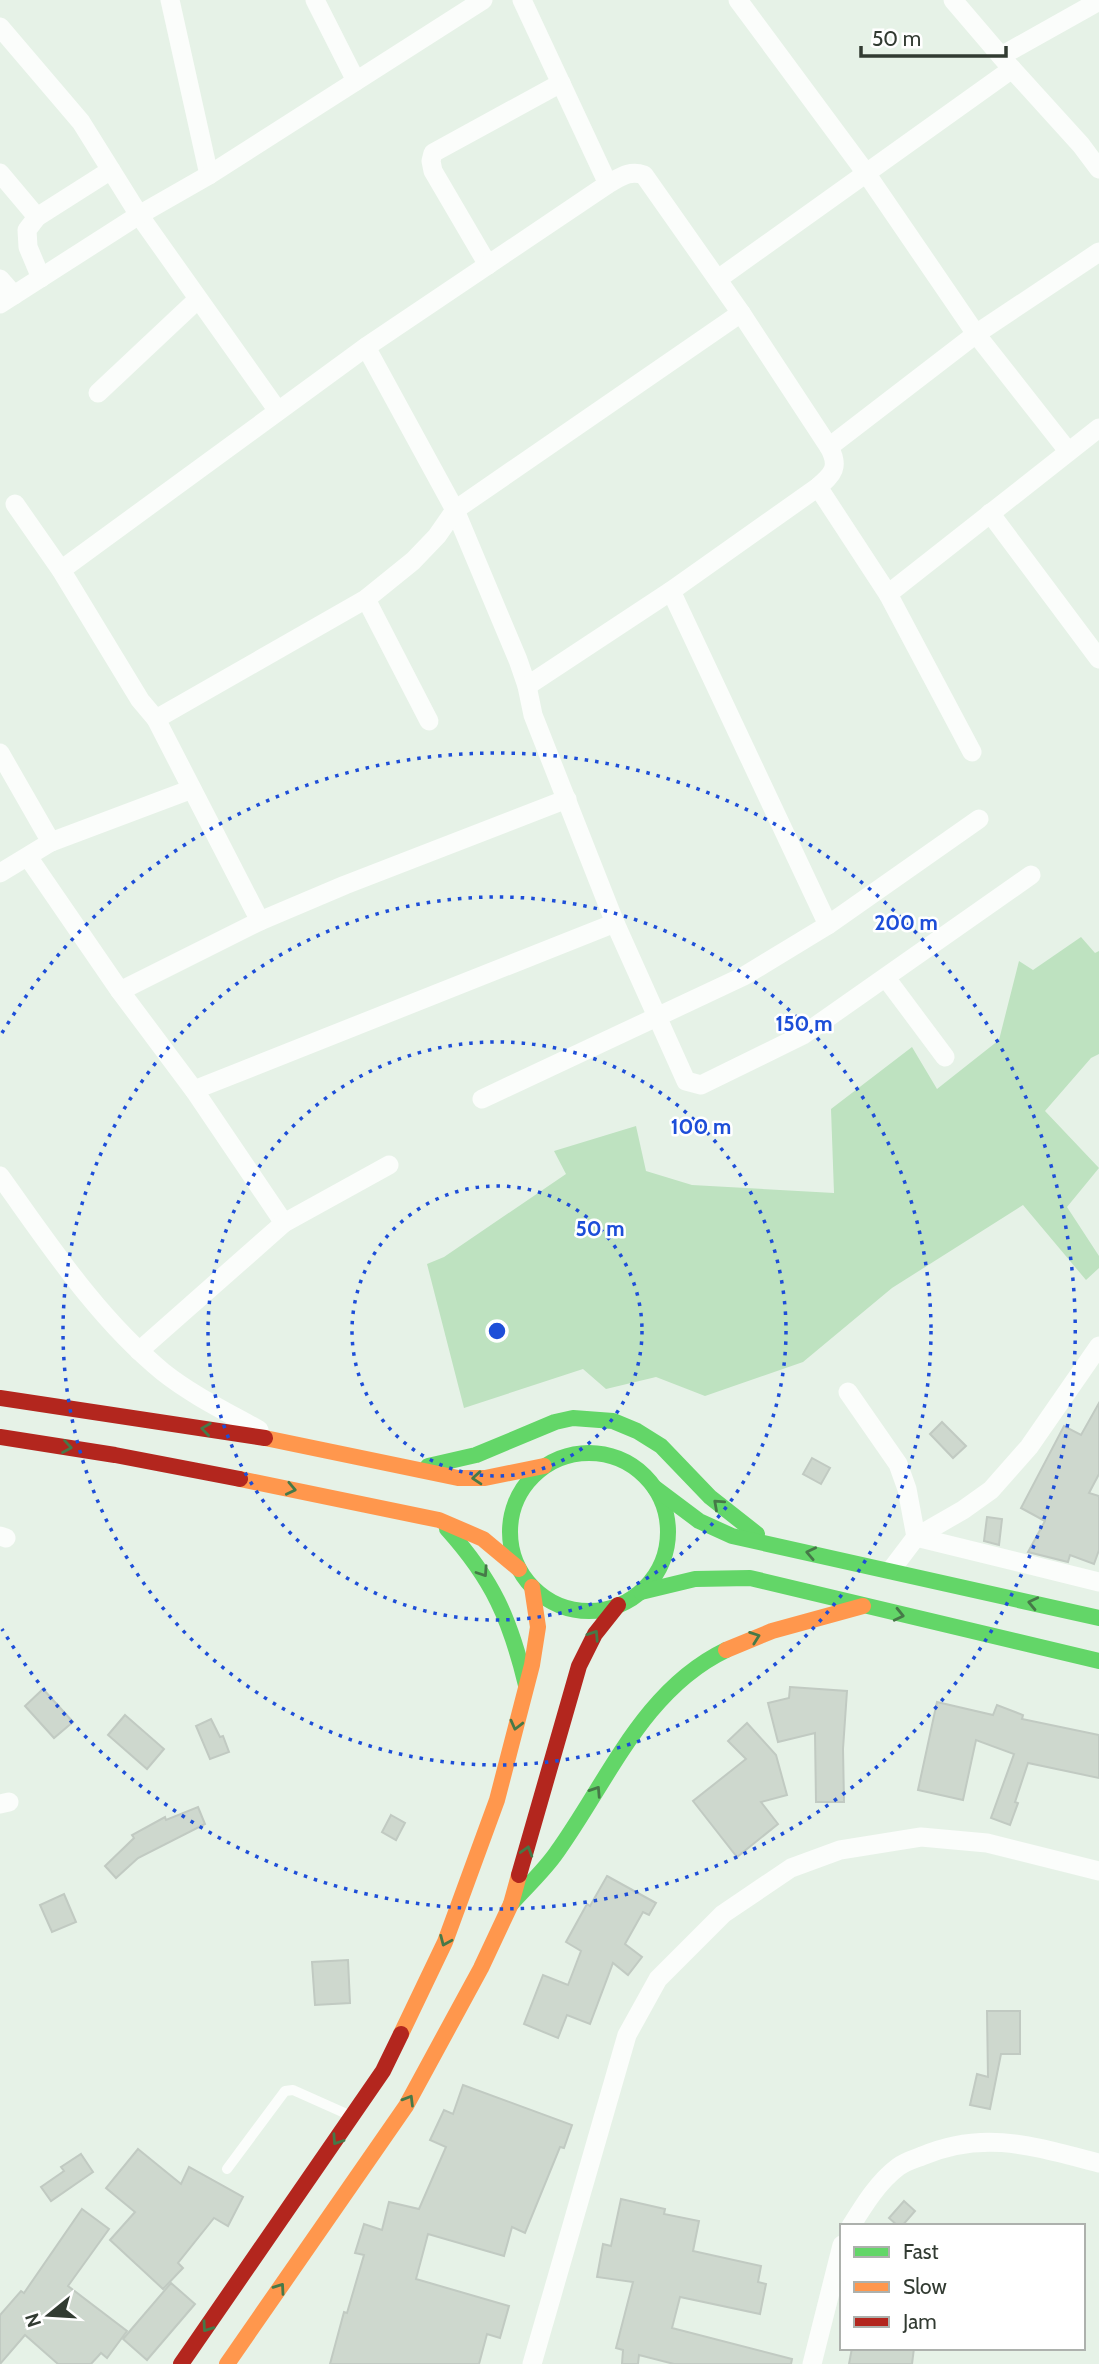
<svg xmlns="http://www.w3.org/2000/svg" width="1099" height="2364" viewBox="0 0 1099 2364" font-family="Cabin,sans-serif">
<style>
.green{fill:#bee2c0}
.building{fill:#ced8ce;stroke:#c1cac2;stroke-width:2}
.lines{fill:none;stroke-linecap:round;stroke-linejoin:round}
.lane{stroke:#fbfdfb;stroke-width:10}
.street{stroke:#fbfdfb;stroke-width:19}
.fast{stroke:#63d668;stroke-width:16}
.slow{stroke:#ff974d;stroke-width:16}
.jam{stroke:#b3261e;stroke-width:16}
.oneway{stroke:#467948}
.ring{fill:none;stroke:#1d4ed8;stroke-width:3.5;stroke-dasharray:3.5 7}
.centre{fill:#1d4ed8;stroke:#fff;stroke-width:3.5}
.ring-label{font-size:21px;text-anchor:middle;font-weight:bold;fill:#1d4ed8;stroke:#fff;stroke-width:5;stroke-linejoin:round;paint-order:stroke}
</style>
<rect width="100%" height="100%" fill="#e6f2e7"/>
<!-- green -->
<polygon class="green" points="1081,937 1095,953 1099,951 1099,1054 1091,1058 1045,1111 1099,1168 1067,1207 1099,1256 1099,1268 1086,1280 1023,1205 892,1288 803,1362 705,1396 656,1377 606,1389 583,1369 464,1408 427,1264 444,1257 566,1174 554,1151 636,1126 646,1171 692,1185 834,1193 831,1109 912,1047 937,1089 999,1040 1019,961 1033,970"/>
<!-- building -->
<g class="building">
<polygon points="1099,1403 1099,1474 1089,1493 1099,1496 1099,1550 1094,1564 1070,1555 1068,1562 1028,1552 1045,1521 1021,1508 1064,1426 1081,1435"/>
<polygon points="942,1422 966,1446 953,1458 930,1434"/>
<polygon points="812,1458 830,1468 821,1484 803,1474"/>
<polygon points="987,1517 1002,1519 999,1545 984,1541"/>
<polygon points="790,1687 847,1691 843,1749 844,1802 816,1802 815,1733 778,1742 768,1703 789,1698"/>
<polygon points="43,1689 73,1722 54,1738 25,1706"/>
<polygon points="937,1702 993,1715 997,1705 1023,1715 1022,1719 1099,1735 1099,1778 1028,1763 1015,1802 1018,1803 1010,1825 991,1818 1014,1754 976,1740 963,1800 918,1790"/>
<polygon points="125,1715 164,1749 147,1769 108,1735"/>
<polygon points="211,1719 220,1737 223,1736 229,1752 210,1759 196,1726"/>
<polygon points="747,1723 776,1755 787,1795 761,1802 778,1824 737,1857 693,1801 746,1759 728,1741"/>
<polygon points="198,1807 205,1824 138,1858 116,1878 105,1866 134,1838 132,1835 165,1817 166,1820"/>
<polygon points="391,1815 405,1823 396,1840 382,1832"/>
<polygon points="607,1876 656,1903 649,1915 643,1912 625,1944 642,1957 628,1975 613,1963 590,2024 567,2015 558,2038 524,2024 543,1975 568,1985 581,1951 566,1942 587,1904 590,1906"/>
<polygon points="64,1894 76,1922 52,1932 40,1905"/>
<polygon points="348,1960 350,2003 315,2005 312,1962"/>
<polygon points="987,2011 1020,2011 1020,2054 1001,2054 990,2109 970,2105 977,2074 988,2077"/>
<polygon points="463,2085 572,2125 564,2148 560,2147 525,2233 512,2227 504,2256 428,2234 416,2279 509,2306 500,2338 487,2334 479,2364 330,2364 344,2312 347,2313 364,2255 355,2253 364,2224 382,2230 389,2202 419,2209 446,2147 430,2140 444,2110 453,2114"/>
<polygon points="138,2149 181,2184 189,2167 243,2197 228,2226 214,2218 178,2263 183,2268 163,2289 110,2240 135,2212 106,2188"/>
<polygon points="81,2154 93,2172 51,2201 41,2187 64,2171 61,2167"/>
<polygon points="621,2199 665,2209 664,2214 699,2221 693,2251 761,2266 758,2282 766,2284 760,2314 680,2297 672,2328 792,2359 791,2364 674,2364 639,2355 638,2364 622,2364 623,2350 616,2348 633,2282 597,2277 603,2244 611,2246"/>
<polygon points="904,2201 915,2211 902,2226 898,2226 889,2218"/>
<polygon points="82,2209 109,2229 68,2286 127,2331 107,2358 101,2353 91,2364 58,2364 25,2335 0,2364 0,2315 21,2291 24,2293"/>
<polygon points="171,2283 195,2304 147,2360 123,2339"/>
<polygon points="852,2348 914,2348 912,2364 849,2364"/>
</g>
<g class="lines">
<!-- lane -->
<polyline class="lane" points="227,2169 285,2091 293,2090 349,2115"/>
<!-- street -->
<g class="street">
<polyline points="170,0 209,175"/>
<polyline points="315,0 356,81"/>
<polyline points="522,0 608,184"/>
<polyline points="738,0 866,173 976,334 1068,451"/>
<polyline points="953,0 1012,69 1081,145 1099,169"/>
<polyline points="0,27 81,122 139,215 278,411"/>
<polyline points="1001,56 1099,1"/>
<polyline points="0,173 37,217"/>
<polyline points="488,265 433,171 431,161 433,153 561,83"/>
<polyline points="41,278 28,247 27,230 37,217 111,170"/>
<polyline points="0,279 14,295"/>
<polyline points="718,279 1012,69"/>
<polyline points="0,304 139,215 209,175 483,0"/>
<polyline points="366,347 455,510 518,660 527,686 533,715 615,923 686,1081 701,1085 803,1035 1031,875"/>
<polyline points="98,393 197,300"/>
<polyline points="818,487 888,594 972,752"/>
<polyline points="15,504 61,570 140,700 156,719 260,921"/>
<polyline points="990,513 1099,659"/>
<path d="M61,570l305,-223 242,-163c13,-7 21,-14 36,-9l97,138 88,134"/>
<polyline points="671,591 828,925"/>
<polyline points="888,594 1099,428"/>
<polyline points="366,599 429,721"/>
<path d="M527,686l144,-95 147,-104c15,-13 22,-20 11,-40l147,-113 123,-82"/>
<polyline points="156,719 366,599 413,561 437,536 455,510 741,313"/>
<polyline points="0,753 51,842"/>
<polyline points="28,857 120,991 194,1090 284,1223"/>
<polyline points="0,873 51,842 192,789"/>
<polyline points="886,978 945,1057"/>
<polyline points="120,991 260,921 345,885 567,799"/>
<polyline points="194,1090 615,923"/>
<polyline points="482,1099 744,976 828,925 979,819"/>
<path d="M0,1176c49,68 97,142 163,196 29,23 64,40 96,58"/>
<polyline points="139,1351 284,1223 389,1165"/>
<polyline points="848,1392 898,1464 907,1489 916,1537 1099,1582"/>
<polyline points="0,1536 6,1538"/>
<polyline points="891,1570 916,1537 963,1510 991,1490 1029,1447 1099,1346"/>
<polyline points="0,1804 9,1802"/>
<path d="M851,2226c13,-21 27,-44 47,-59 6,-5 16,-8 24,-11 63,-27 114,-9 177,7"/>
<polyline points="532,2364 627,2035 658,1979 723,1914 791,1868 840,1850 921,1837 987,1843 1099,1871"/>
<polyline points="812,2364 842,2245"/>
</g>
<!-- fast -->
<g class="fast">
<circle cx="589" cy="1532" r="79"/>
<polyline points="428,1466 476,1455 555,1422 573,1418 613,1421 637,1431 661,1446 710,1497 757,1534"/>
<polyline points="655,1488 699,1521 732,1536 1099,1618"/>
<path d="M447,1529c46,51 63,90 79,156"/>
<polyline points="641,1592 695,1579 750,1578 1099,1661"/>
<path d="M511,1904c15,-17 33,-33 46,-52 51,-71 86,-162 169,-202"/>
</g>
<!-- slow -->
<g class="slow">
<polyline points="265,1438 458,1478 485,1478 544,1466"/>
<polyline points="240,1479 439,1520 483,1539 519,1569"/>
<polyline points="726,1650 772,1631 863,1606"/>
<polyline points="401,2034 445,1942 497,1800 532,1665 538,1627 532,1587"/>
<polyline points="227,2364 406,2106 481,1968 511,1904 519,1875"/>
</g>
<!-- jam -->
<g class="jam">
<polyline points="0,1398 265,1438"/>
<polyline points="0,1437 115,1455 240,1479"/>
<polyline points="519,1875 579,1666 595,1634 618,1605"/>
<polyline points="181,2364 383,2071 401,2034"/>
</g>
</g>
<!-- one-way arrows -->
<defs><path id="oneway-chevron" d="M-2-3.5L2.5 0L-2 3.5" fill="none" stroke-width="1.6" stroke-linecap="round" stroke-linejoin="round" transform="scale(1.75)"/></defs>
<g class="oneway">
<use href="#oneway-chevron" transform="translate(206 1429) rotate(-172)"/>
<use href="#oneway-chevron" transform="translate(67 1447) rotate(9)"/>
<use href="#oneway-chevron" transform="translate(477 1478) rotate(176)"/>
<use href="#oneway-chevron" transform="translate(291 1489) rotate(12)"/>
<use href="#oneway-chevron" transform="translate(718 1504) rotate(-138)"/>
<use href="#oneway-chevron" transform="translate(811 1553) rotate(-168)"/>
<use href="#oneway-chevron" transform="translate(483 1572) rotate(56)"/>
<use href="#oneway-chevron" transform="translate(1033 1603) rotate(-167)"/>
<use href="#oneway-chevron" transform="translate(899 1615) rotate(13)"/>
<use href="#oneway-chevron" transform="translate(594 1635) rotate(-57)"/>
<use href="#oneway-chevron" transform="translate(755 1637) rotate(-20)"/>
<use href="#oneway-chevron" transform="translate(516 1725) rotate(104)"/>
<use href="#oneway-chevron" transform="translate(596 1791) rotate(-57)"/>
<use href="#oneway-chevron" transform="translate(527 1851) rotate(-73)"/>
<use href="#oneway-chevron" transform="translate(445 1941) rotate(113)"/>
<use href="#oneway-chevron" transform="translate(409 2100) rotate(-59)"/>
<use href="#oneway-chevron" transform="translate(337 2140) rotate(124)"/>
<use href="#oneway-chevron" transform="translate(280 2288) rotate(-55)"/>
<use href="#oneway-chevron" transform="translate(207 2327) rotate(125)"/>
</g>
<!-- distance rings -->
<g class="ring">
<circle cx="497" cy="1331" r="145"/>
<circle cx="497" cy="1331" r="289"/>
<circle cx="497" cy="1331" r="434"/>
<path d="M2 1033A578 578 0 1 1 2 1629"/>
</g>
<circle cx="497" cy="1331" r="10" class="centre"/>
<g class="ring-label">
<text x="906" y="930">200 m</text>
<text x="804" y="1031">150 m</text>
<text x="701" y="1134">100 m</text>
<text x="600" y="1236">50 m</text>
</g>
<!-- legend -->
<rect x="840" y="2224" width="245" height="126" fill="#ffffff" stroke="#adb1ad" stroke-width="2"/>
<rect x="854" y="2247" width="35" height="10" fill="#63d668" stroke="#adb1ad" stroke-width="2"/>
<text x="903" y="2259" font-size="21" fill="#323b32">Fast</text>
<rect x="854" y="2282" width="35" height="10" fill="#ff974d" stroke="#adb1ad" stroke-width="2"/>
<text x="903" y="2294" font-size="21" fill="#323b32">Slow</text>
<rect x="854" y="2317" width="35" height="10" fill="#b3261e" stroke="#adb1ad" stroke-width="2"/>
<text x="903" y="2329" font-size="21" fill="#323b32">Jam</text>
<!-- north arrow -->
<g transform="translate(49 2315) rotate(252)" stroke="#ffffff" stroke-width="5" paint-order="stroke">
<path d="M0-5L12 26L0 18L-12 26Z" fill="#323b32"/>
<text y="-10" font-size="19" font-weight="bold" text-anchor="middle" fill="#323b32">N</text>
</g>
<!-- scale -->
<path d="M861 46v10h145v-10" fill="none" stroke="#323b32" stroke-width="3.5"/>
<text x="872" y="46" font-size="21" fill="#323b32" stroke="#ffffff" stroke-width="5" paint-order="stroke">50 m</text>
</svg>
